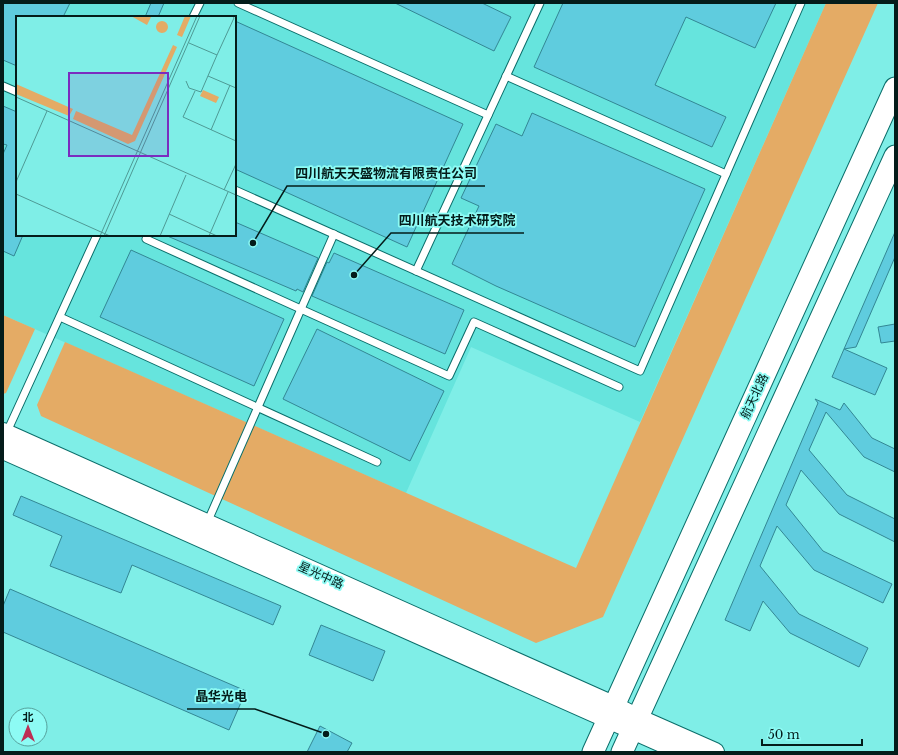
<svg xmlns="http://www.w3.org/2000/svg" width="898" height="755" viewBox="0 0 898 755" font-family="'Libre Baskerville','Noto Sans SC',serif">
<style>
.built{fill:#66e4dd;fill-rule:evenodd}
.green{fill:#e4ab65}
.building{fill:#5fccde;stroke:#338794}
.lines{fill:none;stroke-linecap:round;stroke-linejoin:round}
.service-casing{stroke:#0a6e6a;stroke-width:9}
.secondary-casing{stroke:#0a6e6a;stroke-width:20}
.primary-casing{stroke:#0a6e6a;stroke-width:23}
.service{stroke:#fff;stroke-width:7}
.secondary{stroke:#fff;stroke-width:18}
.primary{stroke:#fff;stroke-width:21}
.labels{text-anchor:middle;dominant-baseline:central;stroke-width:3.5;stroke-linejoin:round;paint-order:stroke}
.street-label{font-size:12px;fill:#041c1a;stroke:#8dfbf4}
.inset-road{fill:none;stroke:#4e9a95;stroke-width:1}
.view{fill:#7b2cbf;fill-opacity:0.15;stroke:#7b2cbf;stroke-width:2}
.inset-edge{fill:none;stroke:#041c1a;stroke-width:2}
.leader{fill:none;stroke:#041c1a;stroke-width:1.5}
.callout-dot{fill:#041c1a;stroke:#8dfbf4;stroke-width:1.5}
.callout-label{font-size:13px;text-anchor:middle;font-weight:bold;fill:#041c1a;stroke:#8dfbf4;stroke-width:3.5;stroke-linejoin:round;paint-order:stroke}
</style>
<rect width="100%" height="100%" fill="#7feee7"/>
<!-- built -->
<path class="built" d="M3,3h823l-186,419 -169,-75 -65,146 -403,-178zM17,17h218v218h-218z"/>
<!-- green -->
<g class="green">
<polygon points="826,3 878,3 603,617 536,643 41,416 37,405 65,342 576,568"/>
<polygon points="3,315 35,329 6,393 3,394"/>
</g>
<!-- building -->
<g class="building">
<polygon points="3,3 70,3 63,17 17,17 17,66 3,60"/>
<polygon points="151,3 164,3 158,17 145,17"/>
<polygon points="395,3 482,3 511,17 494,51"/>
<polygon points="563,3 776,3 755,48 686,17 655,85 726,117 712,147 534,67"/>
<polygon points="235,21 463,124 407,247 235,169"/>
<polygon points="3,106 17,112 17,235 23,235 14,256 3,251 3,154 7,145 3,144"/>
<polygon points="532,113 705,189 635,347 496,286 452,264 479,206 461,198 496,124 522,136"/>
<polygon points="235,222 318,258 303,292 297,289 296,291 165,235 235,235"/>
<polygon points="895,232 895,257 856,347 844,349"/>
<polygon points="131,250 284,319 254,386 100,317"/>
<polygon points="334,253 464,310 445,354 312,296 327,262 329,263"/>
<polygon points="895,324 895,341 881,343 878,327"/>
<polygon points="317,329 444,391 410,461 283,399"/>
<polygon points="844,349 887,368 875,395 832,377"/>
<polygon points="815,399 840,410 844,403 872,438 895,449 895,472 864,457 826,412 809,450 847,495 895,519 895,542 839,514 801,470 786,505 823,551 892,584 883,603 814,570 777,526 760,566 799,614 868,648 859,667 790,633 763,601 750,631 725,620 818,403"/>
<polygon points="21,496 281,606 273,625 132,565 121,593 50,566 62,536 13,515"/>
<polygon points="10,589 246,691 229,730 3,632 3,606"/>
<polygon points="321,625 385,651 373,681 309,655"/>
<polygon points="320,726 352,743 347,752 307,752"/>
</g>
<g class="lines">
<defs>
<g id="service">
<polyline points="238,3 488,115"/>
<polyline points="193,17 200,3"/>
<polyline points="506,76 726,174"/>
<polyline points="3,86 17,92"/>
<polyline points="235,190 640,371 801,3"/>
<polyline points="146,239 449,376 474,322 619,387"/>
<polyline points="416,271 540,3"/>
<polyline points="60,317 377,462"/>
<polyline points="6,434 97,235"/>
<polyline points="207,523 334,234"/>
</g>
<g id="secondary">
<polyline points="3,432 613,705 638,718 715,752"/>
<polyline points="3,450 682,752"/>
</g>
<g id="primary">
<polyline points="593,752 895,88"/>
<polyline points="622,752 895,156"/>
</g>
</defs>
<!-- service casing -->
<use href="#service" class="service-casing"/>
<!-- secondary casing -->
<use href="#secondary" class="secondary-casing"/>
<!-- primary casing -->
<use href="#primary" class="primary-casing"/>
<!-- service -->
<use href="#service" class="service"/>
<!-- secondary -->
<use href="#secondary" class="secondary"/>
<!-- primary -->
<use href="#primary" class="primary"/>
</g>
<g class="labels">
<!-- street labels -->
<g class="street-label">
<text transform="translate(754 396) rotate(-65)">航天北路</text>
<text transform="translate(321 575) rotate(24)">星光中路</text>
</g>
</g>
<!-- overview -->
<g transform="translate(16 16)">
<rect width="220" height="220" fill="#7feee7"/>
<path d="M115,0h18l2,1 -4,8zM169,0h6l-9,21 -5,-2zM140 11a6 6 0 1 1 12 0a6 6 0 1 1-12 0ZM157,29l4,2 -42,94 -7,3 -55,-25 3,-8 56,24zM0,68l57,25 -4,7 -53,-22zM187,74l16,7 -3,6 -16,-7z" fill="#e4ab65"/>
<path class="inset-road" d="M201,39l17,-37 -1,-2M192,60l28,12M170,65l3,7 12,4 16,-37 -28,-12M179,75l-12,26 53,24M0,81l220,98M195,114l19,-45M0,166l31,-71M208,174l12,-26M0,178l94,42M153,198l48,22M84,220l97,-220M88,220l96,-220M144,220l26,-61M193,220l19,-44"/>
<path class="view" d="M53,57h99v83h-99z"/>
<rect width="220" height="220" class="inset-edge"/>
</g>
<!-- callouts -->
<path class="leader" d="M253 243L287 186H485M354 275L391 233H524M326 734L255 709H187"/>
<g class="callout-dot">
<circle cx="253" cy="243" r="4"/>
<circle cx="354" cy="275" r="4"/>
<circle cx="326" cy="734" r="4"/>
</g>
<g class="callout-label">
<text x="386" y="178">四川航天天盛物流有限责任公司</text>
<text x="457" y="225">四川航天技术研究院</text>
<text x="221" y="701">晶华光电</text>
</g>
<!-- border -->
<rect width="898" height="755" fill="none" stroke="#041c1a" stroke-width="8"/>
<!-- north arrow -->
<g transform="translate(28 727)"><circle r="19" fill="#8dfbf4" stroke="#56a29d"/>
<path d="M0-3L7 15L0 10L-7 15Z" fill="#bd2d54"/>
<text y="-6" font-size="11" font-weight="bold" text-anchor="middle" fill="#041c1a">北</text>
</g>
<!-- scale -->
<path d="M762 739v6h100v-6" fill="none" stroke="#041c1a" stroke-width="2"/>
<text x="768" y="739" font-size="12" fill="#041c1a" stroke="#8dfbf4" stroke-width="3" paint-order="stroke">50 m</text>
</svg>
